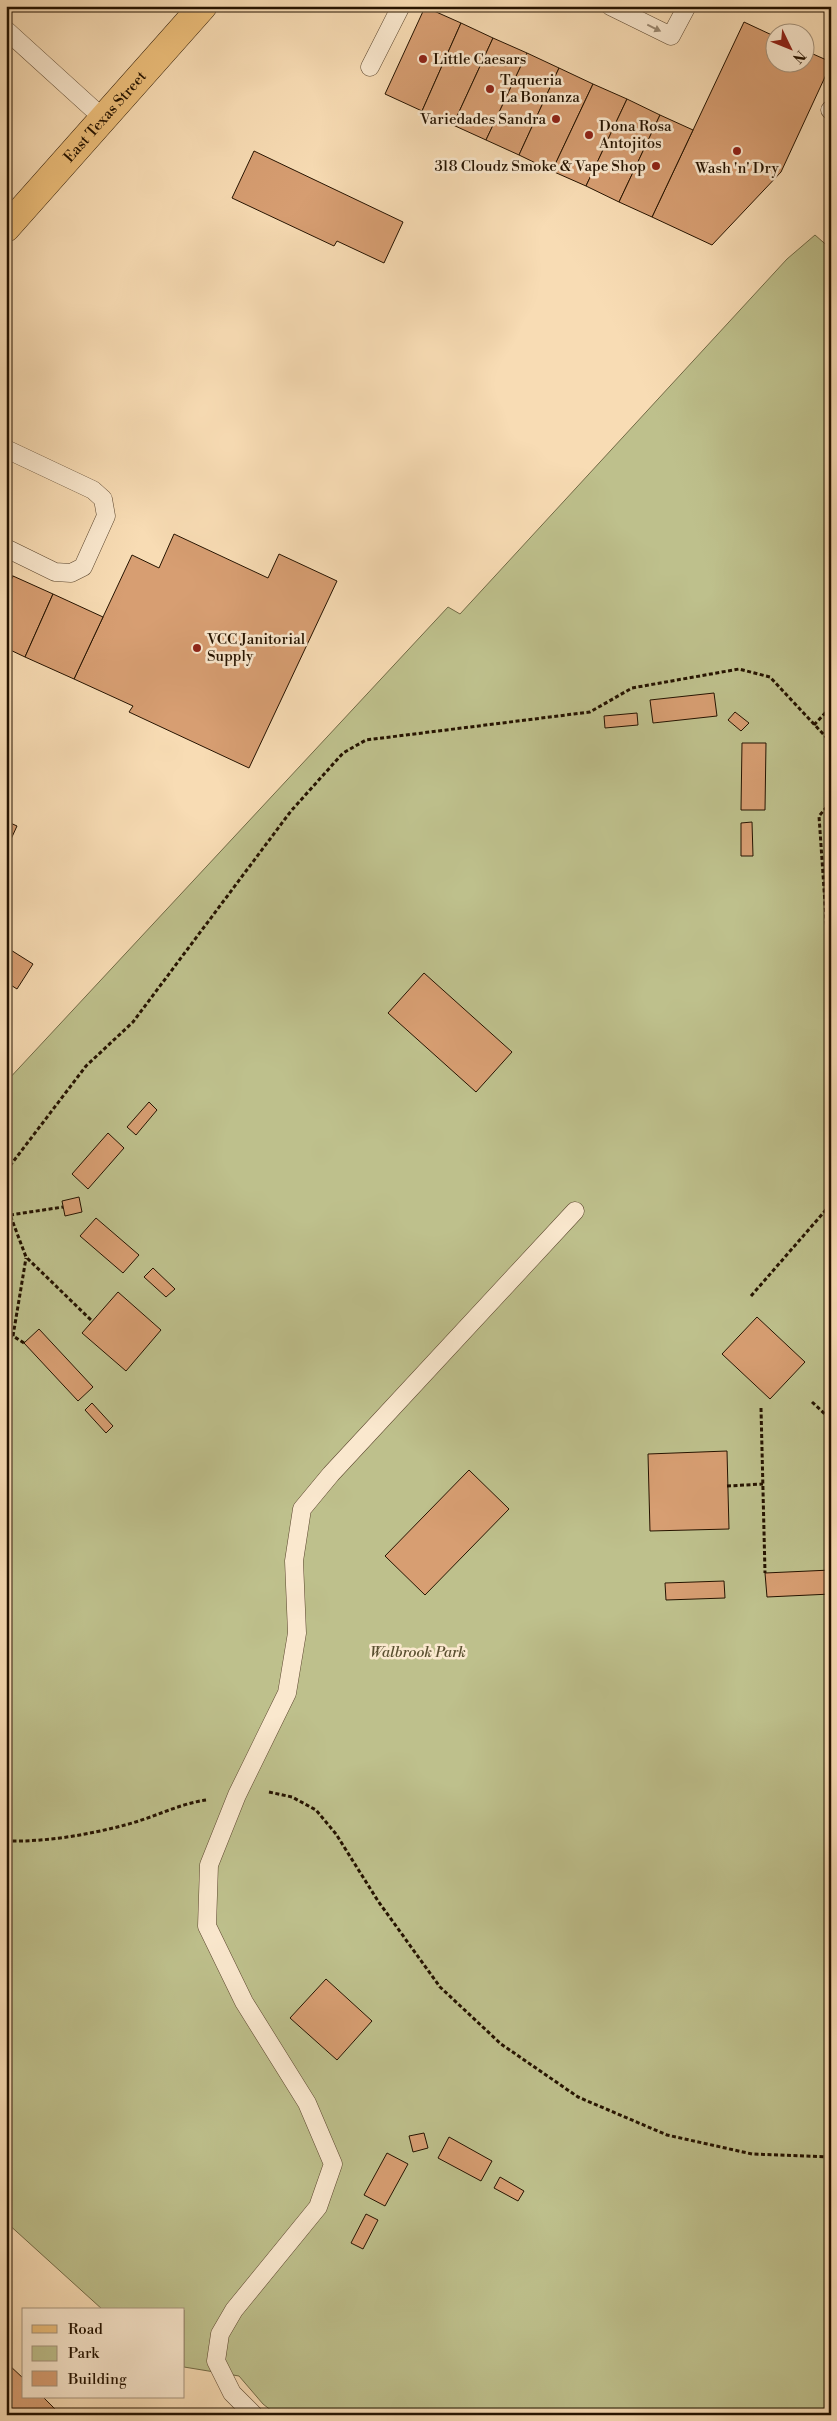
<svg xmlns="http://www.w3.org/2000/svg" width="837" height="2421" viewBox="0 0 837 2421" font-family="'Libre Bodoni',serif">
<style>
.green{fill:#bec08c;stroke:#726a46}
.building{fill:#d79e72;stroke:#251300}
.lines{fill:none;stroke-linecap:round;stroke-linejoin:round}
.service-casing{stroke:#5a452d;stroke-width:19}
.primary-casing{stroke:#251300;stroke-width:29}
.path{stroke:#251300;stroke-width:3;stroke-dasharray:4 2.5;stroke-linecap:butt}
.service{stroke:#fae8ce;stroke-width:18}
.primary{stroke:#ecbe7a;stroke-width:28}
.oneway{fill:#9a8871}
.poi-dot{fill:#8f2418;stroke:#fae8ce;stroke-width:2}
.labels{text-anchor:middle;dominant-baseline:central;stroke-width:5;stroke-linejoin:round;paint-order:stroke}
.poi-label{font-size:15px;fill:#251300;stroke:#fae8ce;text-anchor:start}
.street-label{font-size:15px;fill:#251300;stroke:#fae8ce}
.park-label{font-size:15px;font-style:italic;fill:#5b5031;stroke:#fae8ce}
</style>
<rect width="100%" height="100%" fill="#f8dcb4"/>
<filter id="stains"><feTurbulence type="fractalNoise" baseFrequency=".004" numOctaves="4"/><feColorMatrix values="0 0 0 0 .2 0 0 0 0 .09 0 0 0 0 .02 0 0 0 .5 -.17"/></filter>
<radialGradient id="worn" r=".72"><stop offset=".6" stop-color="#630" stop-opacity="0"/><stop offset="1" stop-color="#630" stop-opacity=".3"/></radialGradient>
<!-- green -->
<polygon class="green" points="815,235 831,249 831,2415 277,2415 263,2404 239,2376 184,2367 184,2310 103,2310 6,2222 6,1082 448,607 460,614 787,259"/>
<!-- building -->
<g class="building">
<polygon points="425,7 461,23 422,111 385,94"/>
<polygon points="744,22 774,36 774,62 804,62 804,50 831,62 831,64 781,172 712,245 652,217"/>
<polygon points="461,23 493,38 453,125 422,111"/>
<polygon points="493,38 527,53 486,140 453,125"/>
<polygon points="527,53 559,68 519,155 486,140"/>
<polygon points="559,68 593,84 552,171 519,155"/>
<polygon points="593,84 627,99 586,186 552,171"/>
<polygon points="627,99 660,115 619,202 586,186"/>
<polygon points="660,115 693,130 652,217 619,202"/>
<polygon points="254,151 403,222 384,263 337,241 334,246 232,198"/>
<polygon points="174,534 268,578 279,554 337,581 249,768 129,712 133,706 74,679 132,555 159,568"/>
<polygon points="6,573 13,576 6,592"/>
<polygon points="13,576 53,594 25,657 6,648 6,592"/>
<polygon points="53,594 103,617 74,679 25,657"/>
<polygon points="714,693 717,716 653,723 650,700"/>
<polygon points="735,712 749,723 741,731 728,720"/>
<polygon points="637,713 638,725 605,728 604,716"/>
<polygon points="742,743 766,743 765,810 741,810"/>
<polygon points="6,821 17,826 6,850"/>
<polygon points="752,822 753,856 741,856 741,823"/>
<polygon points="6,947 33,964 17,989 6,982"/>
<polygon points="424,973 512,1052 476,1092 388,1013"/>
<polygon points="149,1102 157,1110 136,1135 127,1127"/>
<polygon points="108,1133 124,1148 88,1189 72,1174"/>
<polygon points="79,1197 82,1212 65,1216 62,1201"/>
<polygon points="96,1218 139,1255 123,1273 80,1236"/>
<polygon points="153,1268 175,1289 166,1297 144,1277"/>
<polygon points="118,1292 161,1330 126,1371 82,1333"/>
<polygon points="757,1317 805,1362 770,1399 722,1354"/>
<polygon points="39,1329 93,1387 78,1401 24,1343"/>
<polygon points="92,1403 113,1426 106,1433 85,1410"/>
<polygon points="727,1451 729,1529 650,1531 648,1454"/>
<polygon points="469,1470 509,1509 425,1595 385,1556"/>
<polygon points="831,1570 831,1594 767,1597 765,1573"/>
<polygon points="724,1581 725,1598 666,1600 665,1583"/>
<polygon points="326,1979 372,2021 337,2060 290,2018"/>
<polygon points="424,2133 428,2148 413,2152 409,2136"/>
<polygon points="449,2137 492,2161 481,2181 438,2158"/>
<polygon points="387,2153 408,2164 385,2206 364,2195"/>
<polygon points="500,2177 524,2191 518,2201 494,2188"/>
<polygon points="366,2214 378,2220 363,2249 351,2243"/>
<polygon points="8,2364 24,2379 24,2397 43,2397 61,2415 6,2415"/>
</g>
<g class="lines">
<defs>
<g id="service">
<polyline points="610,6 671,36 687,6"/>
<polyline points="6,30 104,119"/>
<polyline points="370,67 401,6"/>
<polyline points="830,110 831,109"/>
<polyline points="6,449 93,490 103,499 106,516 83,567 71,573 55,572 6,548"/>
<polyline points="254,2415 232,2393 216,2361 220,2334 234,2310 318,2207 333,2164 307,2103 244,2002 207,1926 209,1865 237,1795 287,1693 297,1633 294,1561 302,1509 331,1474 575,1211"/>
</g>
<g id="primary">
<path id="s1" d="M6,228l197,-222"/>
</g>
</defs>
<!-- service casing -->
<use href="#service" class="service-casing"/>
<!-- primary casing -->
<use href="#primary" class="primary-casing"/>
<!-- path -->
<g class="path">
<polyline points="814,725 828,710"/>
<polyline points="831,802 819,816 831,991"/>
<polyline points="6,1171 86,1066 133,1022 291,811 343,753 366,740 590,712 632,688 739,669 770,677 826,737 831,746"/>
<polyline points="6,1204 26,1257 92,1321"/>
<polyline points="10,1215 63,1207"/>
<polyline points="751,1296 831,1204"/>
<polyline points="6,1336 13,1336"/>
<polyline points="24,1343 13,1336 26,1258"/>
<polyline points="812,1402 826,1415"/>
<polyline points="761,1408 765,1573"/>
<polyline points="831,1414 826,1415 831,1419"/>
<polyline points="727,1486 763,1484"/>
<polyline points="269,1792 292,1797 316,1810 336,1834 378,1901 440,1987 501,2044 578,2097 667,2135 752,2154 831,2157"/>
<path d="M6,1841c40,1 81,-6 119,-16 28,-7 53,-21 81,-25"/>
</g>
<!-- service -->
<use href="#service" class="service"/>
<!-- primary -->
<use href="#primary" class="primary"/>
</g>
<!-- one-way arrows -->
<defs><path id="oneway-solid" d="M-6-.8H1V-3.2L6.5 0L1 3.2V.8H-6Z" transform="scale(1.25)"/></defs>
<use class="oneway" href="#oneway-solid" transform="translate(654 28) rotate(26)"/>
<!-- markers -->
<g class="poi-dot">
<circle cx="423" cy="59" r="5"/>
<circle cx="490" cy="89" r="5"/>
<circle cx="556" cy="119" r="5"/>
<circle cx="589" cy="135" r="5"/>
<circle cx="737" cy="151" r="5"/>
<circle cx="656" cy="166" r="5"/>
<circle cx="197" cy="648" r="5"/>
</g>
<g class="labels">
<!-- poi labels -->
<g class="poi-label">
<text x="433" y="59">Little Caesars</text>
<text x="500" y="80">Taqueria<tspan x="500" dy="17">La Bonanza</tspan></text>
<text x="546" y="119" text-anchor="end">Variedades Sandra</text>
<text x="599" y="126">Dona Rosa<tspan x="599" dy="17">Antojitos</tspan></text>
<text x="646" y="166" text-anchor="end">318 Cloudz Smoke &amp; Vape Shop</text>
<text x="737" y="168" text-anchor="middle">Wash 'n' Dry</text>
<text x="207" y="639">VCC Janitorial<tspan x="207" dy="17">Supply</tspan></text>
</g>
<!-- street labels -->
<g class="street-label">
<text stroke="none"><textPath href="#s1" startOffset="149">East Texas Street</textPath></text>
</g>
<!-- park labels -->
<g class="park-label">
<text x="418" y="1652">Walbrook Park</text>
</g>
</g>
<!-- margin -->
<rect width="837" height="2421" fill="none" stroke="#f8dcb4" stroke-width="25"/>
<rect x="8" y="8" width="822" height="2406" fill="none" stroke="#251300" stroke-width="2.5"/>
<rect x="12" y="12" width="812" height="2396" fill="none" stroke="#251300"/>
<!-- legend -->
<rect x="22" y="2308" width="162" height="90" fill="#fae8ce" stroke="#a5937c"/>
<rect x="32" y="2325" width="25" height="8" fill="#ecbe7a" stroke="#a5937c"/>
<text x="68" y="2334" font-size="15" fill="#251300">Road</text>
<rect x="32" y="2346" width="25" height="15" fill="#bec08c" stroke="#a5937c"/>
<text x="68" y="2358" font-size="15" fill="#251300">Park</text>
<rect x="32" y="2371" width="25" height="15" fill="#d79e72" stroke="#a5937c"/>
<text x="68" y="2384" font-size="15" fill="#251300">Building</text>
<!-- north arrow -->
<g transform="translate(790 48) rotate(133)"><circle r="24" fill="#fae8ce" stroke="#a5937c"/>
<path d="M0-4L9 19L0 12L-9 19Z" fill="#8f2418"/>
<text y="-8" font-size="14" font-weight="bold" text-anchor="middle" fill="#251300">N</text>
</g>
<rect width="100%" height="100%" filter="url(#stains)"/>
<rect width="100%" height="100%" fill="url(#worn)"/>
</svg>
